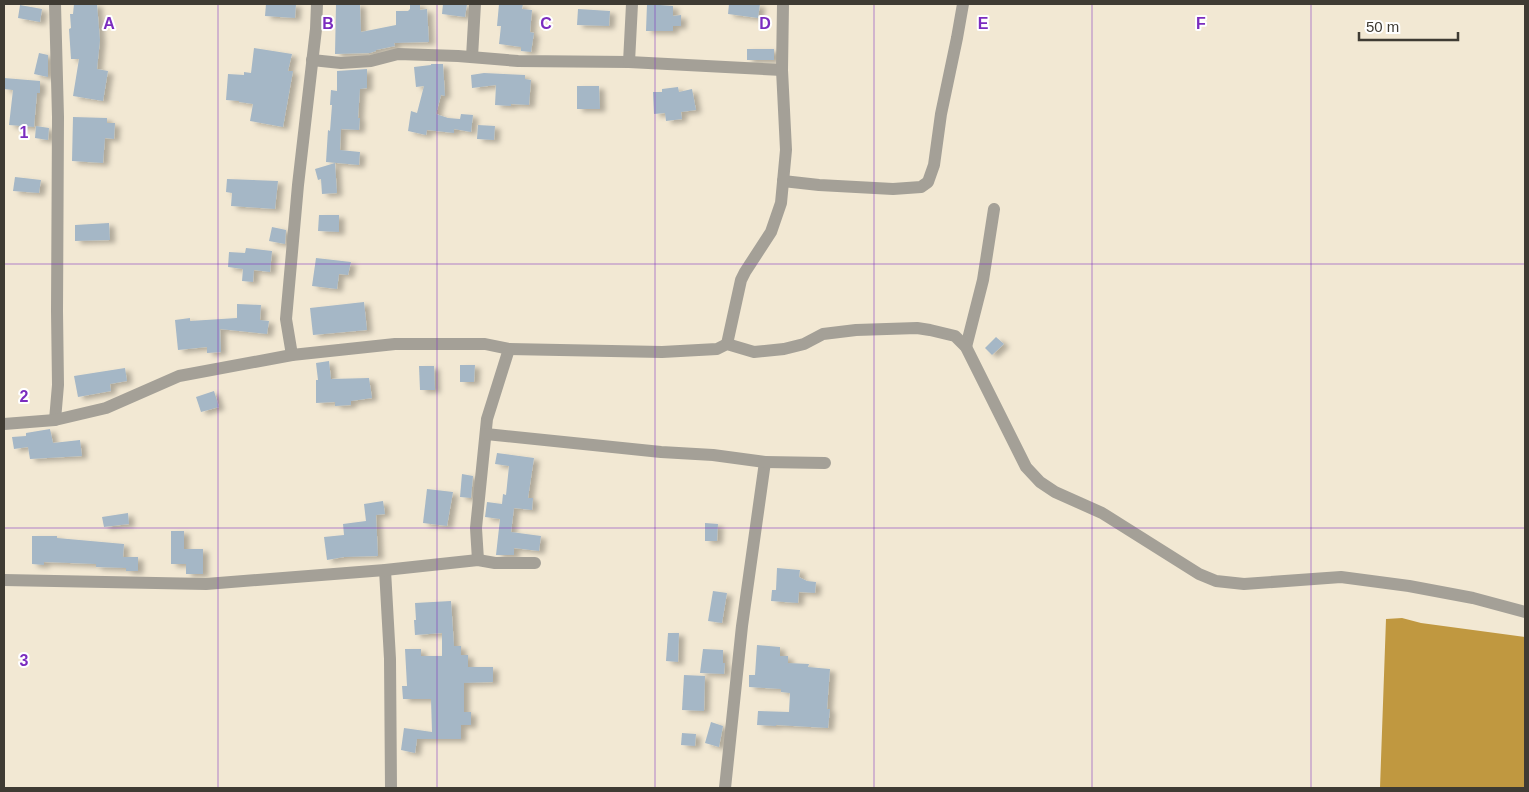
<svg xmlns="http://www.w3.org/2000/svg" width="1529" height="792" viewBox="0 0 1529 792" font-family="Arial,sans-serif">
<style>
.water{fill:#c09840}
.building{fill:#a5b7c6;filter:url(#shadow)}
.lines{fill:none;stroke-linecap:round;stroke-linejoin:round}
.minor{stroke:#a4a097;stroke-width:12}
.grid{fill:none;stroke:#7b2cbf;stroke-width:1;stroke-opacity:0.55}
.grid-label{font-size:16px;text-anchor:middle;font-weight:bold;fill:#7b2cbf;stroke:#fff;stroke-width:4;stroke-linejoin:round;paint-order:stroke}
</style>
<defs>
<filter id="shadow"><feDropShadow dx="5.5" dy="3" stdDeviation="2.5" flood-color="#0004"/></filter>
</defs>
<rect width="100%" height="100%" fill="#f2e8d3"/>
<!-- water -->
<polygon class="water" points="1402,618 1421,623 1525,637 1525,788 1380,788 1386,619"/>
<!-- building -->
<g class="building">
<polygon points="74,4 97,4 100,40 97,69 108,71 103,101 73,96 79,59 71,59 69,29 71,28 70,14 73,14"/>
<polygon points="266,4 296,4 295,18 265,16"/>
<polygon points="336,4 360,4 361,32 396,25 396,11 408,11 410,9 410,4 420,4 420,10 427,9 429,42 394,43 395,46 376,50 376,51 370,53 335,54"/>
<polygon points="443,4 467,4 465,17 442,14"/>
<polygon points="499,4 523,4 522,9 532,10 530,32 534,33 531,52 521,51 521,47 499,44 501,26 497,26"/>
<polygon points="647,4 673,6 673,16 681,15 681,26 673,26 673,31 646,31"/>
<polygon points="729,4 760,4 758,18 728,14"/>
<polygon points="20,5 42,9 40,22 18,18"/>
<polygon points="578,9 610,11 609,26 577,25"/>
<polygon points="254,48 292,54 288,71 293,71 283,127 250,121 253,104 239,102 239,101 226,100 228,74 244,75 244,72 251,73"/>
<rect x="747" y="49" width="27" height="11"/>
<polygon points="39,53 48,55 48,77 34,74"/>
<polygon points="431,64 443,64 445,96 441,95 436,114 448,118 460,119 461,114 473,115 471,132 454,129 454,133 427,130 426,135 408,131 411,111 417,113 424,86 416,87 414,67 431,65"/>
<polygon points="367,69 367,88 360,89 358,118 360,118 359,130 341,129 340,150 360,152 359,165 326,162 328,130 330,131 332,105 330,105 331,90 337,91 337,71"/>
<polygon points="484,73 525,75 525,79 531,80 529,105 511,104 511,106 495,105 496,85 472,88 471,75"/>
<polygon points="4,78 40,81 40,93 37,93 34,127 9,125 13,90 4,89"/>
<polygon points="577,86 599,86 600,109 577,109"/>
<polygon points="678,87 679,92 692,89 696,110 681,112 682,119 666,121 665,113 654,114 653,92 662,92 662,89"/>
<polygon points="73,117 107,118 107,123 115,123 114,139 105,138 103,163 72,161"/>
<polygon points="478,125 495,126 494,140 477,139"/>
<polygon points="36,126 49,128 48,140 35,138"/>
<polygon points="335,163 337,193 322,194 321,179 318,180 315,169"/>
<polygon points="15,177 41,180 39,193 13,191"/>
<polygon points="227,179 278,181 275,209 231,206 232,193 226,192"/>
<polygon points="319,215 339,215 339,232 318,231"/>
<polygon points="109,223 110,240 75,241 75,225"/>
<polygon points="272,227 286,230 285,244 269,241"/>
<polygon points="246,248 272,251 270,272 254,270 253,282 242,281 243,269 228,267 229,252 245,253"/>
<polygon points="316,258 351,262 348,275 339,274 337,289 312,286"/>
<polygon points="364,302 367,330 313,335 310,308"/>
<polygon points="237,304 261,305 260,320 269,321 267,334 220,329 221,352 207,353 207,347 178,350 175,320 190,318 190,321 237,318"/>
<polygon points="996,337 1004,344 992,355 985,348"/>
<polygon points="329,361 331,379 369,378 372,398 351,401 351,405 335,406 335,402 316,403 316,380 318,380 316,363"/>
<polygon points="460,365 475,365 474,382 460,382"/>
<polygon points="419,366 434,366 435,390 420,390"/>
<polygon points="125,368 127,381 110,384 111,391 78,397 74,376"/>
<polygon points="214,391 219,407 201,412 196,397"/>
<polygon points="50,429 53,443 80,440 82,456 30,459 28,447 14,449 12,437 26,436 26,433"/>
<polygon points="497,453 534,458 528,498 533,498 532,510 514,508 511,532 541,536 539,551 514,548 514,555 496,555 500,519 485,517 487,502 502,504 503,494 506,495 509,466 495,464"/>
<polygon points="462,474 473,476 471,498 460,497"/>
<polygon points="427,489 453,492 447,526 423,523"/>
<polygon points="383,501 385,514 376,515 378,556 344,557 327,560 324,537 344,535 343,524 366,521 364,504"/>
<polygon points="128,513 129,524 104,527 102,517"/>
<polygon points="705,523 718,524 717,541 705,541"/>
<polygon points="171,531 184,531 184,549 203,549 203,574 186,574 186,564 171,564"/>
<polygon points="32,536 57,536 57,538 124,544 123,557 138,557 138,571 126,571 126,568 96,567 96,564 44,562 44,565 32,564"/>
<polygon points="777,568 800,570 799,577 807,581 816,582 815,593 799,592 798,603 771,601 772,590 776,590"/>
<polygon points="713,591 727,593 722,623 708,621"/>
<polygon points="451,601 454,646 461,646 461,655 468,655 468,667 493,667 493,682 464,683 464,712 471,712 471,725 461,725 461,739 417,739 415,753 401,750 404,728 432,732 431,699 403,699 402,686 407,686 405,649 421,649 421,656 442,656 442,633 415,635 414,620 416,620 415,603"/>
<polygon points="668,633 679,633 678,662 666,661"/>
<polygon points="757,645 780,647 780,656 788,656 788,663 809,664 808,667 830,669 827,709 830,709 828,728 776,725 776,726 757,725 758,711 789,712 790,693 781,692 781,689 749,687 749,675 755,675"/>
<polygon points="703,649 723,650 723,663 725,663 724,674 700,673"/>
<polygon points="684,675 705,676 704,711 682,710"/>
<polygon points="711,722 723,726 719,747 705,743"/>
<polygon points="682,733 696,734 695,746 681,745"/>
</g>
<g class="lines">
<!-- minor -->
<g class="minor">
<polyline points="55,4 58,117 57,311 58,385 55,420"/>
<polyline points="472,57 475,4"/>
<polyline points="312,60 341,63 371,61 398,54 458,56 518,61 629,62 782,70"/>
<polyline points="629,62 632,4"/>
<polyline points="783,181 819,185 893,189 921,187 928,182 934,165 941,114 957,38 963,4"/>
<polyline points="727,344 741,280 745,272 771,232 781,203 786,150 782,70 783,4"/>
<polyline points="966,347 983,280 994,209"/>
<polyline points="509,349 662,352 717,349 727,344 754,352 784,349 804,344 823,334 856,330 917,328 930,330 955,336 966,347 1026,467 1040,482 1055,492 1102,513 1199,574 1216,581 1244,584 1341,577 1409,586 1473,598 1525,612"/>
<polyline points="292,355 286,319 298,185 316,29 317,4"/>
<polyline points="4,424 55,420 106,408 179,376 292,355 395,344 485,344 509,349 487,419 476,528 478,560"/>
<polyline points="486,434 661,452 713,455 765,462 742,626 725,788"/>
<polyline points="765,462 825,463"/>
<polyline points="385,570 390,659 391,788"/>
<polyline points="4,580 206,584 385,570 478,560 495,563 535,563"/>
</g>
</g>
<!-- grid -->
<path class="grid" d="M218,4v784M437,4v784M655,4v784M874,4v784M1092,4v784M1311,4v784M4,264h1521M4,528h1521"/>
<g class="grid-label">
<text x="109" y="29">A</text>
<text x="328" y="29">B</text>
<text x="546" y="29">C</text>
<text x="765" y="29">D</text>
<text x="983" y="29">E</text>
<text x="1201" y="29">F</text>
<text x="24" y="138">1</text>
<text x="24" y="402">2</text>
<text x="24" y="666">3</text>
</g>
<!-- border -->
<rect width="1529" height="792" fill="none" stroke="#3f3b33" stroke-width="10"/>
<!-- scale -->
<path d="M1359 32v8h99v-8" fill="none" stroke="#3f3b33" stroke-width="2.5"/>
<text x="1366" y="32" font-size="15" fill="#3f3b33" stroke="#ffffff" stroke-width="4" paint-order="stroke">50 m</text>
</svg>
